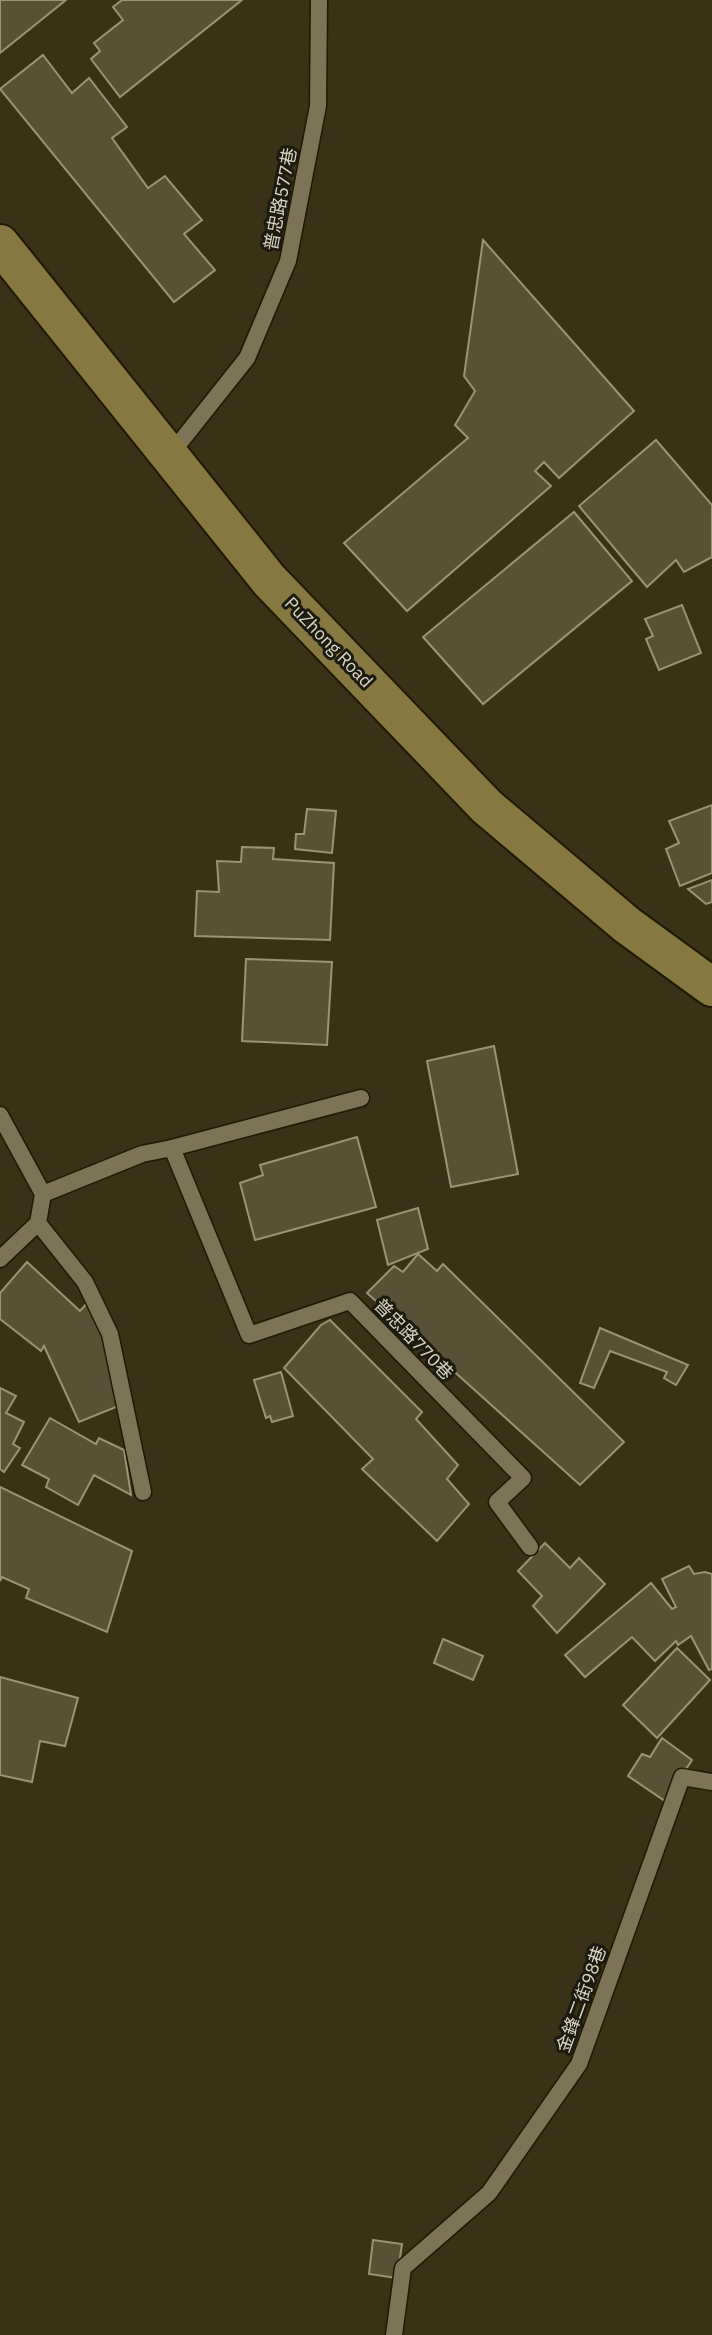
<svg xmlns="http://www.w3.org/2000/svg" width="712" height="2335" viewBox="0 0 712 2335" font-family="'IBM Plex Sans','Noto Sans TC',sans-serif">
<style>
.building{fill:#595135;stroke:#9b9375;stroke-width:2}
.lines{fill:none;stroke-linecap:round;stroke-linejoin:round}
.lane-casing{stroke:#211901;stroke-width:19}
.secondary-casing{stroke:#211901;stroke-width:42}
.lane{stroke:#7d7457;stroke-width:16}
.secondary{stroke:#867840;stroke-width:38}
.labels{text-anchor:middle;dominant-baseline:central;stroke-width:6;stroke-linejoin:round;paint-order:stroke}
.street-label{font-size:18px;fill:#dad6c6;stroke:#1d1a0e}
</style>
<rect width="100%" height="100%" fill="#393217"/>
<!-- building -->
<g class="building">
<polygon points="0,0 66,0 0,53"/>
<polygon points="122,0 242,0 120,97 91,59 100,51 94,43 123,20 113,7"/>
<polygon points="43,55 72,93 89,78 127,127 112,138 148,188 165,176 202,220 184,234 215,270 174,302 0,89"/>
<polygon points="483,240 634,411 559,478 544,462 535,471 551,486 407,611 344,543 468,438 455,425 475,391 464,376"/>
<polygon points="656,440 712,505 712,557 684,572 676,560 647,587 579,506"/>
<polygon points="574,512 632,581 483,704 423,637"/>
<polygon points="682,605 701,653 659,670 646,639 653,636 645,619"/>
<polygon points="712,805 712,873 680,886 666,849 679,843 669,821"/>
<polygon points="307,809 336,811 332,853 295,849 296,834 304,834"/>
<polygon points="242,847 274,848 273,859 334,863 330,940 195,936 197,891 219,892 217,861 241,862"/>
<polygon points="712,880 712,902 706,904 688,889"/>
<polygon points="246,959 332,962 327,1045 242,1041"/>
<polygon points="494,1046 518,1174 451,1187 427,1061"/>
<polygon points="357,1137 376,1207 255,1240 240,1183 263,1175 260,1165"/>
<polygon points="418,1208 428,1249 388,1265 377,1220"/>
<polygon points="418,1254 437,1271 443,1264 624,1442 580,1485 367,1293 394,1266 403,1272"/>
<polygon points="27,1262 80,1311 88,1302 105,1341 121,1405 79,1422 44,1346 41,1351 0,1319 0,1293"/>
<polygon points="330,1320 422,1412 416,1419 458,1465 447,1479 469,1504 437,1541 362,1469 373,1459 284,1368 321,1325"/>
<polygon points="600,1328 688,1365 676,1385 664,1378 667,1372 610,1351 594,1388 580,1383"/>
<polygon points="281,1372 293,1416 272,1422 270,1416 266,1418 254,1380"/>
<polygon points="0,1388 16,1396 6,1413 24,1422 13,1444 20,1448 4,1472 0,1469"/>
<polygon points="50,1418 96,1444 99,1438 124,1450 131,1495 94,1475 78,1505 46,1487 49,1479 22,1465"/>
<polygon points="0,1487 132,1551 107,1632 26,1598 29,1589 2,1577 0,1581"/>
<polygon points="545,1543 570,1568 579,1558 605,1584 557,1633 533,1606 542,1596 518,1571"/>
<polygon points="689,1566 694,1574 705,1572 712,1574 712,1669 709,1670 691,1636 678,1645 676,1641 655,1661 632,1637 585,1677 565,1655 651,1583 672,1609 676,1607 662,1579"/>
<polygon points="443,1639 483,1656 473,1680 434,1663"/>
<polygon points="677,1648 710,1680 657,1738 623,1705"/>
<polygon points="0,1677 78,1698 65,1746 40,1741 32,1782 0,1775"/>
<polygon points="662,1738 692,1760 665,1801 628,1776 642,1754 650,1757"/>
<polygon points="373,2240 402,2244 397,2278 369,2274"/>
</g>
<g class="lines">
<defs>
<g id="lane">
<polyline points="170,455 247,358 288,261 318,106 319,0"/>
<polyline points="0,1115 43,1194 142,1154 172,1148 249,1335 350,1301 523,1478 497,1502 530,1547"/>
<polyline points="172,1148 361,1098"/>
<polyline points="38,1223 85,1282 110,1334 143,1492"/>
<polyline points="0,1259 38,1223 43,1194"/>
<polyline points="394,2335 403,2268 489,2193 579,2064 682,1777 712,1782"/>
</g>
<polyline id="secondary" points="0,244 269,580 487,807 627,925 712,987"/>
</defs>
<!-- lane casing -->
<use href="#lane" class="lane-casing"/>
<!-- secondary casing -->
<use href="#secondary" class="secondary-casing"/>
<!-- lane -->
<use href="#lane" class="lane"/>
<!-- secondary -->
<use href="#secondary" class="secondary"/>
</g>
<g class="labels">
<!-- street labels -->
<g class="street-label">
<text transform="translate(280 199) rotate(-79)">普忠路577巷</text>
<text transform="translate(329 642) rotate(46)">PuZhong Road</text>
<text transform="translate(414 1339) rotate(46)">普忠路770巷</text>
<text transform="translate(581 1999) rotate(-70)">金鋒二街98巷</text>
</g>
</g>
</svg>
